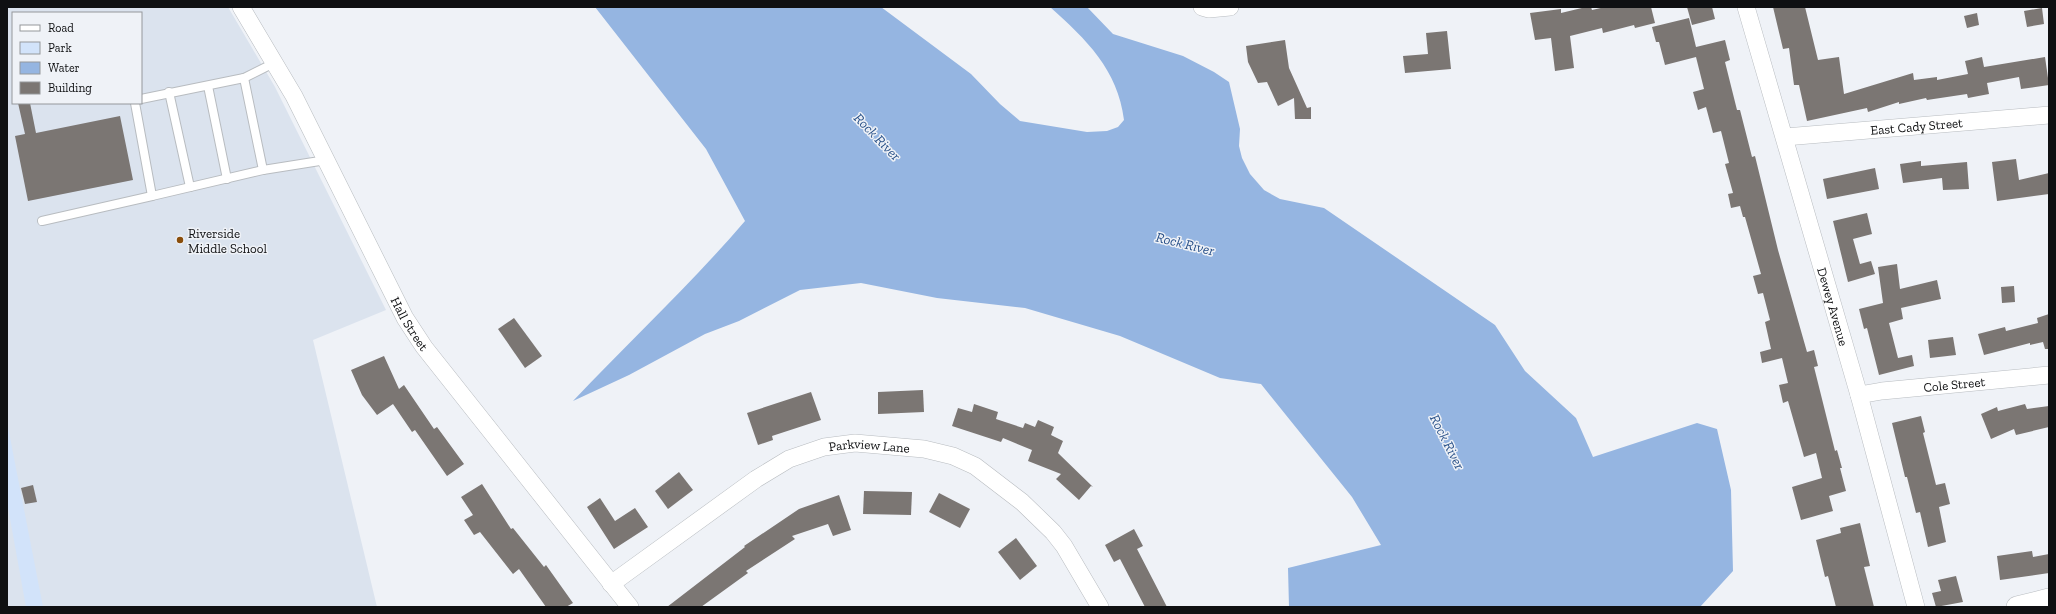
<svg xmlns="http://www.w3.org/2000/svg" width="2056" height="614" viewBox="0 0 2056 614" font-family="'Zilla Slab',serif">
<style>
.built{fill:#dbe3ee;fill-rule:evenodd}
.green{fill:#d2e3fa}
.water{fill:#95b5e1}
.building{fill:#7b7673}
.lines{fill:none;stroke-linecap:round;stroke-linejoin:round}
.service-casing{stroke:#b8bcc0;stroke-width:10}
.minor-casing{stroke:#b8bcc0;stroke-width:18}
.tertiary-casing{stroke:#b8bcc0;stroke-width:22}
.service{stroke:#fff;stroke-width:8}
.minor{stroke:#fff;stroke-width:17}
.tertiary{stroke:#fff;stroke-width:21}
.poi-dot{fill:#894d0a;stroke:#eff2f7;stroke-width:1.5}
.labels{text-anchor:middle;dominant-baseline:central;stroke-width:3;stroke-linejoin:round;paint-order:stroke}
.street-label{font-size:13px;fill:#0f1012;stroke:#eff2f7}
.poi-label{font-size:13px;fill:#0f1012;stroke:#eff2f7;text-anchor:start}
.water-label{font-size:14px;font-style:italic;fill:#295189;stroke:#eff2f7}
</style>
<rect width="100%" height="100%" fill="#eff2f7"/>
<!-- built -->
<path class="built" d="M7,7h221l47,80 111,223 -73,30 64,267h-370zM13,13h128v90h-128z"/>
<!-- green -->
<polygon class="green" points="7,422 43,607 26,607 7,502"/>
<!-- water -->
<path class="water" d="M595,7h286l90,67 29,30 20,17 67,11 20,-1 11,-4 6,-7c-6,-50 -38,-81 -74,-113h37l26,27 70,22 31,16 15,10 11,47 -1,17 3,12 8,16 14,16 16,9 44,9 171,117 30,46 51,47 17,39 104,-34 20,6 14,61 2,81 -33,36h-411l-1,-39 93,-23 -29,-48 -91,-113 -41,-6 -100,-42 -95,-28 -88,-10 -76,-15 -61,7 -61,31 -34,13 -76,41 -56,26c57,-60 118,-117 172,-180l-39,-72z"/>
<!-- building -->
<g class="building">
<polygon points="1586,7 1591,7 1592,10 1605,7 1651,7 1655,23 1635,28 1634,25 1603,33 1602,28 1570,36 1574,68 1555,71 1551,38 1535,40 1530,13 1561,9 1561,13"/>
<polygon points="1687,7 1712,7 1715,19 1692,25"/>
<polygon points="1773,7 1805,7 1818,60 1839,57 1844,94 1913,73 1914,80 1937,77 1937,80 1968,74 1965,61 1982,57 1984,67 2045,57 2049,85 2021,89 2019,77 1987,83 1989,94 1968,98 1967,94 1927,100 1926,98 1899,104 1899,102 1868,112 1867,108 1807,121 1799,85 1794,85 1789,48 1783,49"/>
<polygon points="2042,8 2044,24 2027,27 2024,11"/>
<polygon points="1977,13 1979,25 1967,28 1964,16"/>
<polygon points="1689,18 1696,47 1725,40 1730,60 1725,62 1737,110 1740,110 1752,157 1755,156 1778,250 1807,352 1814,350 1818,366 1814,367 1835,451 1837,450 1842,468 1840,468 1846,491 1829,496 1833,511 1801,520 1792,487 1822,478 1816,453 1804,457 1788,401 1783,403 1779,385 1788,383 1782,358 1762,363 1760,352 1771,349 1765,322 1770,320 1763,293 1758,294 1753,276 1761,274 1745,217 1743,217 1740,206 1731,208 1728,194 1733,193 1725,164 1729,163 1721,131 1713,133 1706,107 1698,110 1693,92 1704,89 1696,57 1665,65 1659,42 1656,42 1652,27"/>
<polygon points="1447,31 1451,69 1405,73 1403,56 1428,54 1426,33"/>
<polygon points="1285,40 1289,68 1307,108 1311,107 1311,119 1295,119 1294,98 1278,106 1267,82 1258,83 1248,62 1246,46"/>
<polygon points="18,103 30,103 36,133 120,116 133,180 28,201 15,136 25,134"/>
<polygon points="2016,159 2019,180 2049,173 2049,194 1997,201 1992,162"/>
<polygon points="1921,161 1921,166 1967,162 1969,189 1943,190 1942,178 1903,183 1900,164"/>
<polygon points="1875,168 1879,189 1827,199 1823,179"/>
<polygon points="1867,213 1872,234 1853,239 1860,264 1871,261 1875,274 1848,282 1833,221"/>
<polygon points="1897,264 1900,289 1937,280 1941,299 1901,308 1903,319 1889,323 1898,358 1912,355 1914,366 1879,375 1867,328 1864,329 1859,309 1883,303 1878,267"/>
<polygon points="2014,286 2015,302 2002,303 2001,287"/>
<polygon points="2049,314 2049,349 2045,349 2043,342 2030,345 2030,343 1984,355 1978,334 2005,327 2006,331 2038,323 2037,318"/>
<polygon points="514,318 542,356 525,368 498,329"/>
<polygon points="1953,337 1956,355 1930,358 1928,340"/>
<polygon points="384,356 399,389 404,385 434,429 437,427 464,464 447,476 415,430 412,432 393,404 377,415 362,395 351,370"/>
<polygon points="923,390 924,412 878,414 878,392"/>
<polygon points="811,392 821,420 772,436 773,440 758,445 747,413"/>
<polygon points="974,404 998,412 996,419 1023,428 1025,423 1035,427 1038,420 1054,427 1051,435 1063,441 1058,453 1093,487 1091,486 1079,500 1056,479 1061,474 1028,461 1032,450 1003,438 1001,442 952,426 958,408 972,412"/>
<polygon points="2025,404 2027,409 2049,406 2049,427 2016,435 2014,429 1991,439 1981,414 1997,407 1998,411"/>
<polygon points="1921,416 1925,432 1923,433 1936,485 1945,483 1950,504 1939,507 1946,542 1928,547 1920,512 1916,513 1907,477 1905,477 1892,423"/>
<polygon points="679,472 693,490 668,509 655,491"/>
<polygon points="482,484 511,529 513,528 544,567 546,565 573,603 566,607 546,607 519,569 513,574 480,532 474,535 464,520 473,515 461,497"/>
<polygon points="33,485 37,502 25,504 21,488"/>
<polygon points="864,491 912,492 911,515 863,514"/>
<polygon points="939,493 970,509 960,528 929,512"/>
<polygon points="839,495 851,530 833,536 828,524 792,536 795,539 746,571 748,573 701,607 667,607 745,547 744,546 799,509"/>
<polygon points="600,498 615,521 635,508 648,527 614,549 587,507"/>
<polygon points="1860,523 1870,566 1864,567 1874,607 1836,607 1828,576 1825,577 1816,540 1841,533 1840,528"/>
<polygon points="1134,529 1143,546 1137,549 1167,607 1145,607 1120,559 1114,562 1105,545"/>
<polygon points="1016,538 1037,566 1020,580 998,552"/>
<polygon points="2032,551 2033,557 2049,554 2049,573 2000,580 1997,556"/>
<polygon points="1956,576 1963,602 1936,607 1932,593 1941,591 1938,580"/>
</g>
<g class="lines">
<defs>
<g id="service">
<polyline points="244,78 263,170"/>
<polyline points="208,86 227,179"/>
<polyline points="169,92 190,187"/>
<polyline points="141,99 244,78 274,63"/>
<polyline points="135,103 152,196 263,170 326,160"/>
<polyline points="42,221 152,196"/>
</g>
<g id="minor">
<path id="s1" d="M241,7l53,89 111,222 19,29 206,260"/>
<polyline points="1202,7 1209,9 1230,7"/>
<path id="s2" d="M1746,7l113,388 57,212"/>
<path id="s3" d="M1785,137l264,-22"/>
<path id="s4" d="M1859,395l23,-4 167,-16"/>
<path id="s5" d="M611,584l145,-105 33,-20 35,-12 31,-4 69,6 29,7 22,10 47,36 31,30 11,14 36,61"/>
</g>
<polyline id="tertiary" points="2017,607 2049,599"/>
</defs>
<!-- service casing -->
<use href="#service" class="service-casing"/>
<!-- minor casing -->
<use href="#minor" class="minor-casing"/>
<!-- tertiary casing -->
<use href="#tertiary" class="tertiary-casing"/>
<!-- service -->
<use href="#service" class="service"/>
<!-- minor -->
<use href="#minor" class="minor"/>
<!-- tertiary -->
<use href="#tertiary" class="tertiary"/>
</g>
<!-- markers -->
<circle class="poi-dot" cx="180" cy="240" r="4"/>
<g class="labels">
<!-- street labels -->
<g class="street-label">
<text stroke="none"><textPath href="#s3" startOffset="132">East Cady Street</textPath></text>
<text stroke="none"><textPath href="#s2" startOffset="312">Dewey Avenue</textPath></text>
<text stroke="none"><textPath href="#s1" startOffset="359">Hall Street</textPath></text>
<text stroke="none"><textPath href="#s4" startOffset="96">Cole Street</textPath></text>
<text stroke="none"><textPath href="#s5" startOffset="300">Parkview Lane</textPath></text>
</g>
<!-- poi labels -->
<g class="poi-label">
<text x="188" y="233">Riverside<tspan x="188" dy="15">Middle School</tspan></text>
</g>
<!-- water labels -->
<g class="water-label">
<text transform="translate(877 137) rotate(46)">Rock River</text>
<text transform="translate(1185 244) rotate(14)">Rock River</text>
<text transform="translate(1447 442) rotate(63)">Rock River</text>
</g>
</g>
<!-- border -->
<rect width="2056" height="614" fill="none" stroke="#0f1012" stroke-width="16"/>
<!-- legend -->
<rect x="12" y="12" width="130" height="92" fill="#eff2f7" stroke="#95989b"/>
<rect x="20" y="25" width="20" height="6" fill="#ffffff" stroke="#95989b"/>
<text x="48" y="32" font-size="12" fill="#0f1012">Road</text>
<rect x="20" y="42" width="20" height="12" fill="#d2e3fa" stroke="#95989b"/>
<text x="48" y="52" font-size="12" fill="#0f1012">Park</text>
<rect x="20" y="62" width="20" height="12" fill="#95b5e1" stroke="#95989b"/>
<text x="48" y="72" font-size="12" fill="#0f1012">Water</text>
<rect x="20" y="82" width="20" height="12" fill="#7b7673" stroke="#95989b"/>
<text x="48" y="92" font-size="12" fill="#0f1012">Building</text>
</svg>
